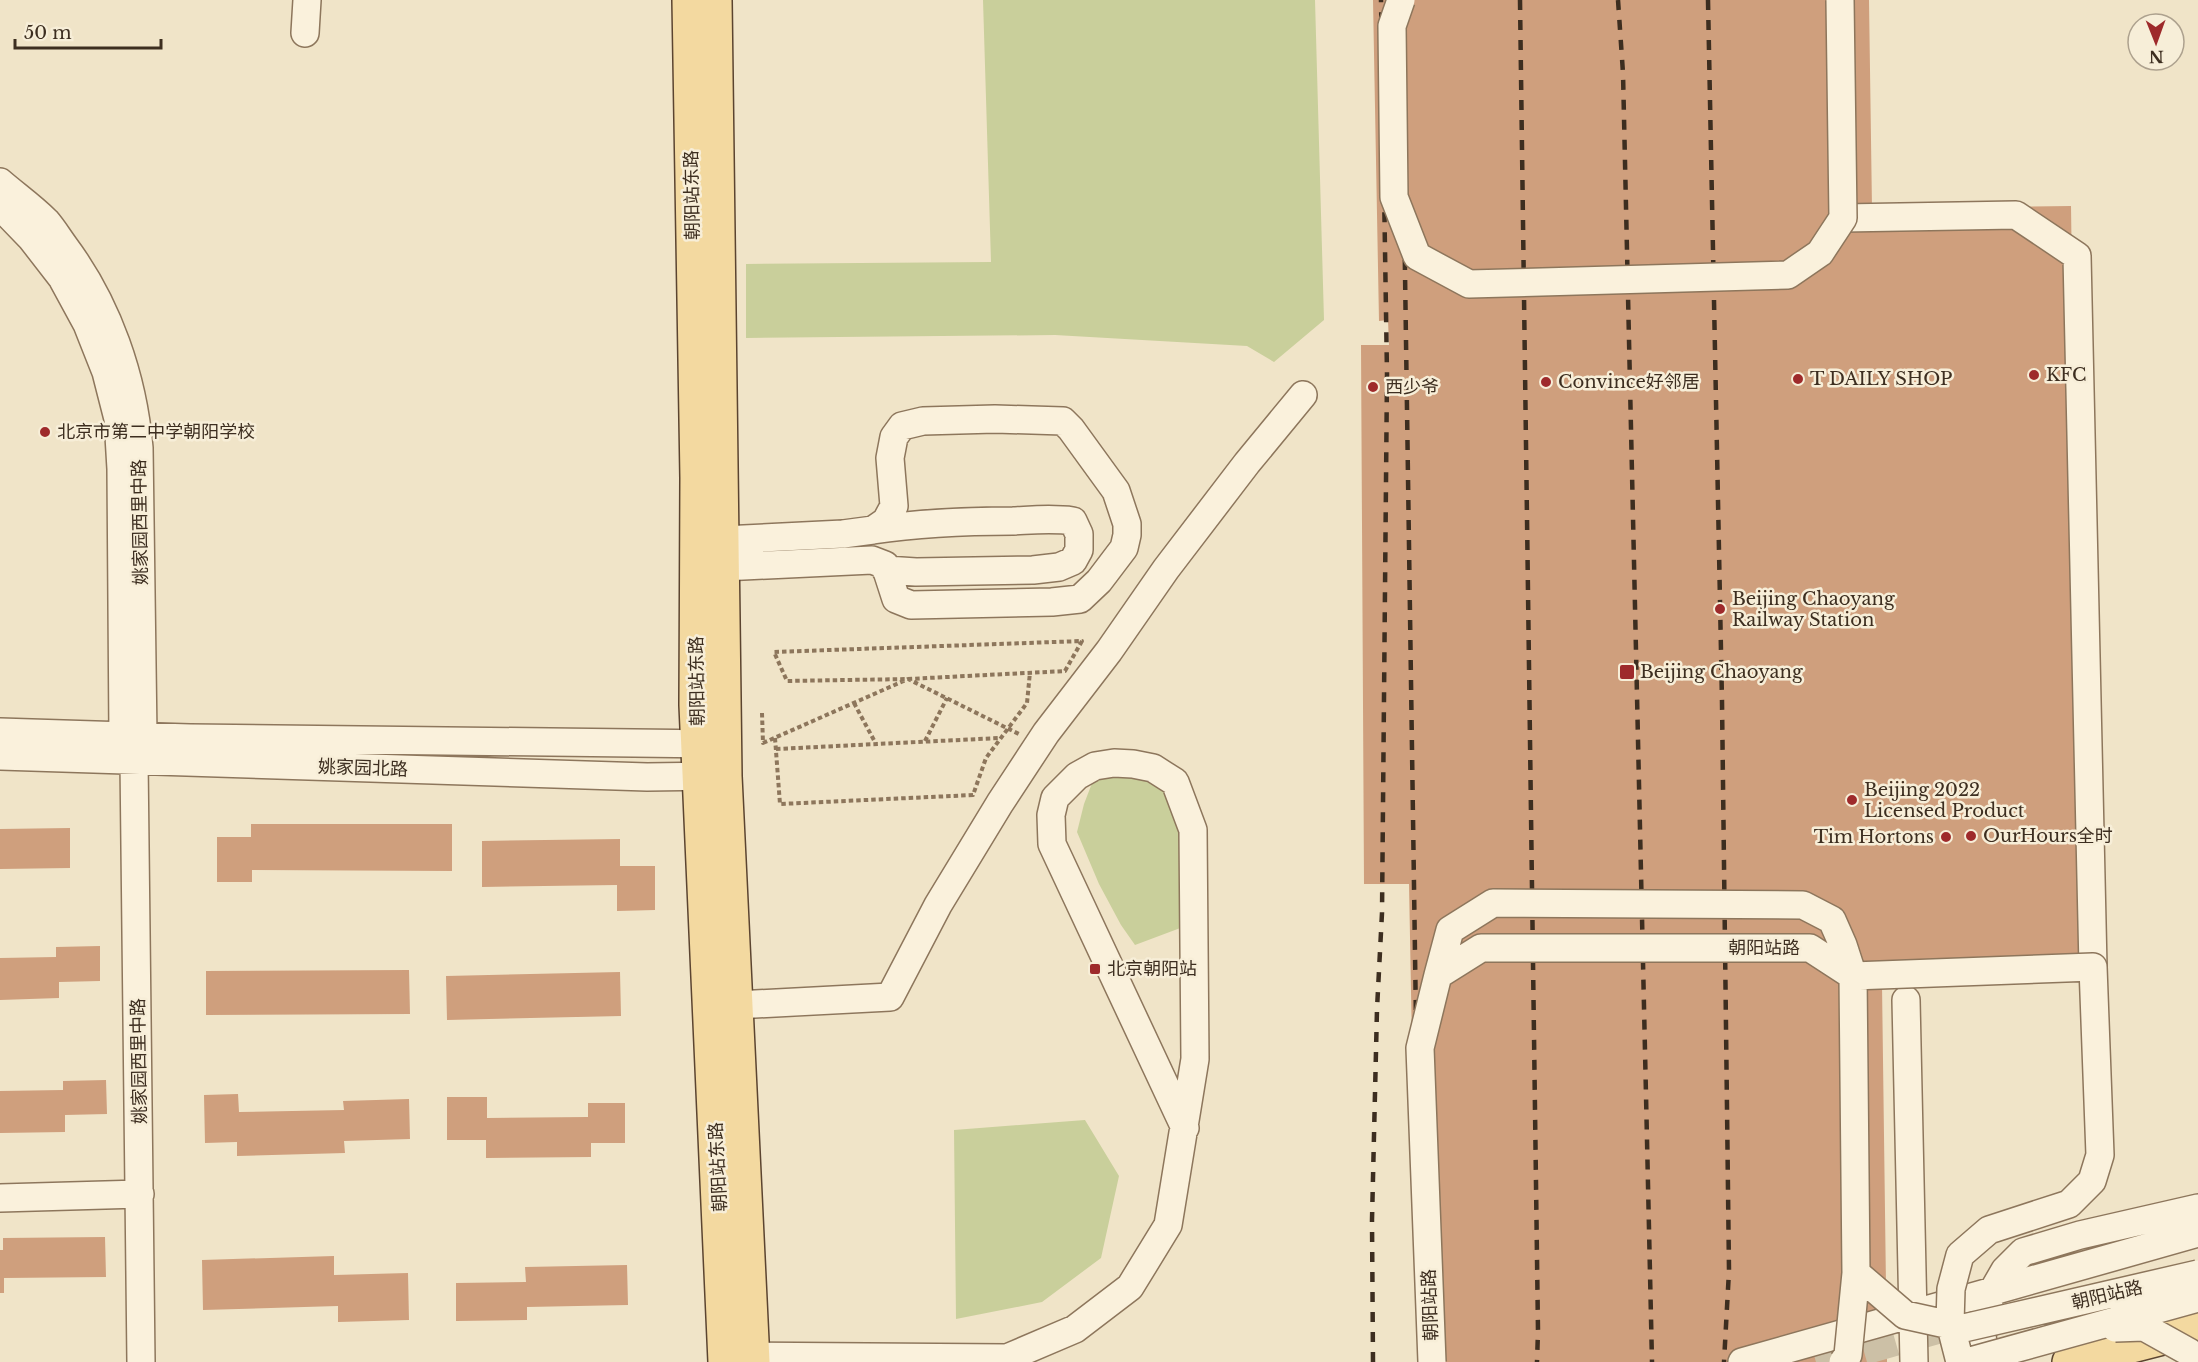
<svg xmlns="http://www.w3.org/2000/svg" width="2198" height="1362" font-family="'Libre Baskerville','Noto Sans SC',serif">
<rect width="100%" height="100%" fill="#f0e4c8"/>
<path fill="#c9cf9b" d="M983,0H1315L1324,320L1274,362L1247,346L1055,335L746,338V264L991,262Z
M1131,773L1162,785L1176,812L1184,869L1183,927L1135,945L1121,925L1099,884L1077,832L1084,804L1094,778Z
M1085,1120L1119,1176L1101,1258L1042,1302L956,1319L954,1130Z"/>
<path fill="#cf9f7d" d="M1373,0H1869L1872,209L2071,206L2082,981L1882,984L1887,1362H1418L1409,884H1364L1361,345H1389L1388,320L1379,321Z
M251,824H452V871L252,870V882H217V837H251Z
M70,828V868L0,869V829Z
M620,839V866H655V910L617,911V885L482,887V841Z
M100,946V981L59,982V998L0,1000V958L56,957V947Z
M409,970L410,1014L206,1015V971Z
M620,972L621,1016L447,1020L446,976Z
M106,1080L107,1114L65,1115V1132L0,1133V1091L63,1090V1081Z
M238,1094L239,1112L344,1110L343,1101L409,1099L410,1139L344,1141L345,1153L237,1156V1142L205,1143L204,1095Z
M447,1097H487V1118L588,1117V1103H625V1143H591V1157L486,1158V1140H447Z
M105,1237L106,1277L4,1278V1293H0V1250H3V1238Z
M334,1256V1275L408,1273L409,1320L338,1322V1306L203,1310L202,1260Z
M627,1265L628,1305L527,1307V1320L456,1321V1283L526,1282L525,1267Z"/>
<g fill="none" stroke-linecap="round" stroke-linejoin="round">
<path stroke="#ccc0a6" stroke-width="33" stroke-dasharray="33 16" stroke-linecap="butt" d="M1816,1362L1942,1326"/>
<defs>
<path id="minor" d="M305,33L307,0
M0,182C15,195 32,207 46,221C53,229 59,239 65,247C108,305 133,377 139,448L143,736L134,760L141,1362
M0,206L31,238L62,278L87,324L106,372L118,419L121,469L123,736L130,751
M1843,218L2016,215L2077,256L2093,967
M873,530C919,523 966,521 1013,521C1034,520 1052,518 1073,521L1079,534V550L1073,561L1059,567L1033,570L916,572L886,570
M723,540L843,534L873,530L886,521L894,506L890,458L894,437L902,426L923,421L995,419L1063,421L1071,429L1116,491L1127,524V535L1124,548L1099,581L1080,599L1052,602L911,605L896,599L885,565L872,560L723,567
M0,732L190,738L718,744
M0,756L647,777L718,776
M1906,1000L1914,1362
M736,1005L890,997L938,905L1000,803L1046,733L1109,651L1166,569L1247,463L1303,395
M0,1198L140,1194
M732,1356L1007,1358L1075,1329L1130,1287L1168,1225L1195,1059L1193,830L1175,782L1153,768L1133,764L1114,763L1095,766L1077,776L1055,798L1051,815L1052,844L1185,1128
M1742,1362L2198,1233
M1986,1362L1982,1336L1990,1296L2005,1270L2023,1252L2080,1235L2198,1208"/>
<path id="major" d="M689,0L697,478L696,705L725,1362
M715,0L725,776L753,1362
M2069,1362L2198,1329"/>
</defs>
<use href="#minor" stroke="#8d765c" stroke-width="30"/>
<use href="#major" stroke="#5b4430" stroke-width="36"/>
<path stroke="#8d765c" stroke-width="4" stroke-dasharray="4.5 3" stroke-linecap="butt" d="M1082,641L1065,671L908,679L787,681L774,652Z
M854,703L876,744
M762,713L763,743L908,679L1021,735
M775,738L780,804L973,795L986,758L1027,703L1030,672
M925,741L947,698
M776,749L999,738"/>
<use href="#minor" stroke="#faf1dc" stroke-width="27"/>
<use href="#major" stroke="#f3d9a0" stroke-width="33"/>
<path stroke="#3d2e20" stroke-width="4.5" stroke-dasharray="10 10" stroke-linecap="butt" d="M1401,0L1421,1362
M1520,0L1538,1331L1537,1362
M1618,0L1623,73L1652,1362
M1708,0L1722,701L1729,1271L1724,1362
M1373,1362L1372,1220L1377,1009L1382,913L1387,374L1381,0"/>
<defs>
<path id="minor-bridge" d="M1401,0L1392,26L1394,197L1417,256L1469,284L1788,275L1820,253L1843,218L1840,0
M1438,975L1450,930L1493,903L1803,905L1832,920L1843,945L1853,976
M1853,976L2093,967L2100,1155L2092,1181L2069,1204L1989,1230L1960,1255L1951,1289L1950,1323L1960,1362
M2115,1328L2144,1327L2189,1352L2198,1362
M1432,1362L1420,1048L1438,975L1481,948H1810L1853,976L1856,1273L1905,1315L1964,1328L2198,1274
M1843,1362L1848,1355L1856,1273
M1967,1362L2198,1298"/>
</defs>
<use href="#minor-bridge" stroke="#8d765c" stroke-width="30" stroke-linecap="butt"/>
<use href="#minor-bridge" stroke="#faf1dc" stroke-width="27"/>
</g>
<g fill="#9e2a2b" stroke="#f7eed8" stroke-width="2">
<circle cx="2034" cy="375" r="6"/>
<circle cx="1798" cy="379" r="6"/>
<circle cx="1546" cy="382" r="6"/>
<circle cx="1373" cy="387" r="6"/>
<circle cx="45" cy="432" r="6"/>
<circle cx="1720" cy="609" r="6"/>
<rect x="1619" y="664" width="16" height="16" rx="3"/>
<circle cx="1852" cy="800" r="6"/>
<circle cx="1971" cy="836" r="6"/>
<circle cx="1946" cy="837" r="6"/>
<rect x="1089" y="963" width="12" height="12" rx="3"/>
</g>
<g text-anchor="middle" stroke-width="5" stroke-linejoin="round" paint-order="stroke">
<g font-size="18" fill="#3d2e20" stroke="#f7eed8">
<text transform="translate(692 195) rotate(-91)" y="6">朝阳站东路</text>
<text transform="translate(140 522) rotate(-91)" y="6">姚家园西里中路</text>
<text transform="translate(697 681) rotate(-91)" y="6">朝阳站东路</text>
<text transform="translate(363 768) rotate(2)" y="6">姚家园北路</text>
<text x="1764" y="954">朝阳站路</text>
<text transform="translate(139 1061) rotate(-91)" y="6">姚家园西里中路</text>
<text transform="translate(718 1167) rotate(-93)" y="6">朝阳站东路</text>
<text transform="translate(2107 1295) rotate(-13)" y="6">朝阳站路</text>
<text transform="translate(1430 1305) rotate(-92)" y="6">朝阳站路</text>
</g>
<g font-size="18" fill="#3d2e20" stroke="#f7eed8" text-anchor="start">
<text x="2046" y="381">KFC</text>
<text x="1810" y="385">T DAILY SHOP</text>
<text x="1558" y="388">Convince好邻居</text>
<text x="1385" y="393">西少爷</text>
<text x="57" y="438">北京市第二中学朝阳学校</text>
<text x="1732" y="605">Beijing Chaoyang<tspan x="1732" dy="21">Railway Station</tspan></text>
<text x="1640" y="678">Beijing Chaoyang</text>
<text x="1864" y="796">Beijing 2022<tspan x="1864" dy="21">Licensed Product</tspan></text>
<text x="1983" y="842">OurHours全时</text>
<text x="1934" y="843" text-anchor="end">Tim Hortons</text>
<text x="1107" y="975">北京朝阳站</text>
</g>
</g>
<g transform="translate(2156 42) rotate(179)"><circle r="28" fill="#f7eed8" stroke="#ada18e" stroke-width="1.5"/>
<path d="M0-4.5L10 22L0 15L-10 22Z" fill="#9e2a2b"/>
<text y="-9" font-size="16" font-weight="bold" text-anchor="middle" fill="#3d2e20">N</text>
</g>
<path d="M15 39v9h146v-9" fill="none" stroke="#3d2e20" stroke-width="3"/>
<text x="24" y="39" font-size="18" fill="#3d2e20" stroke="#f7eed8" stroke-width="4.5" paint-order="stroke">50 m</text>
</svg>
